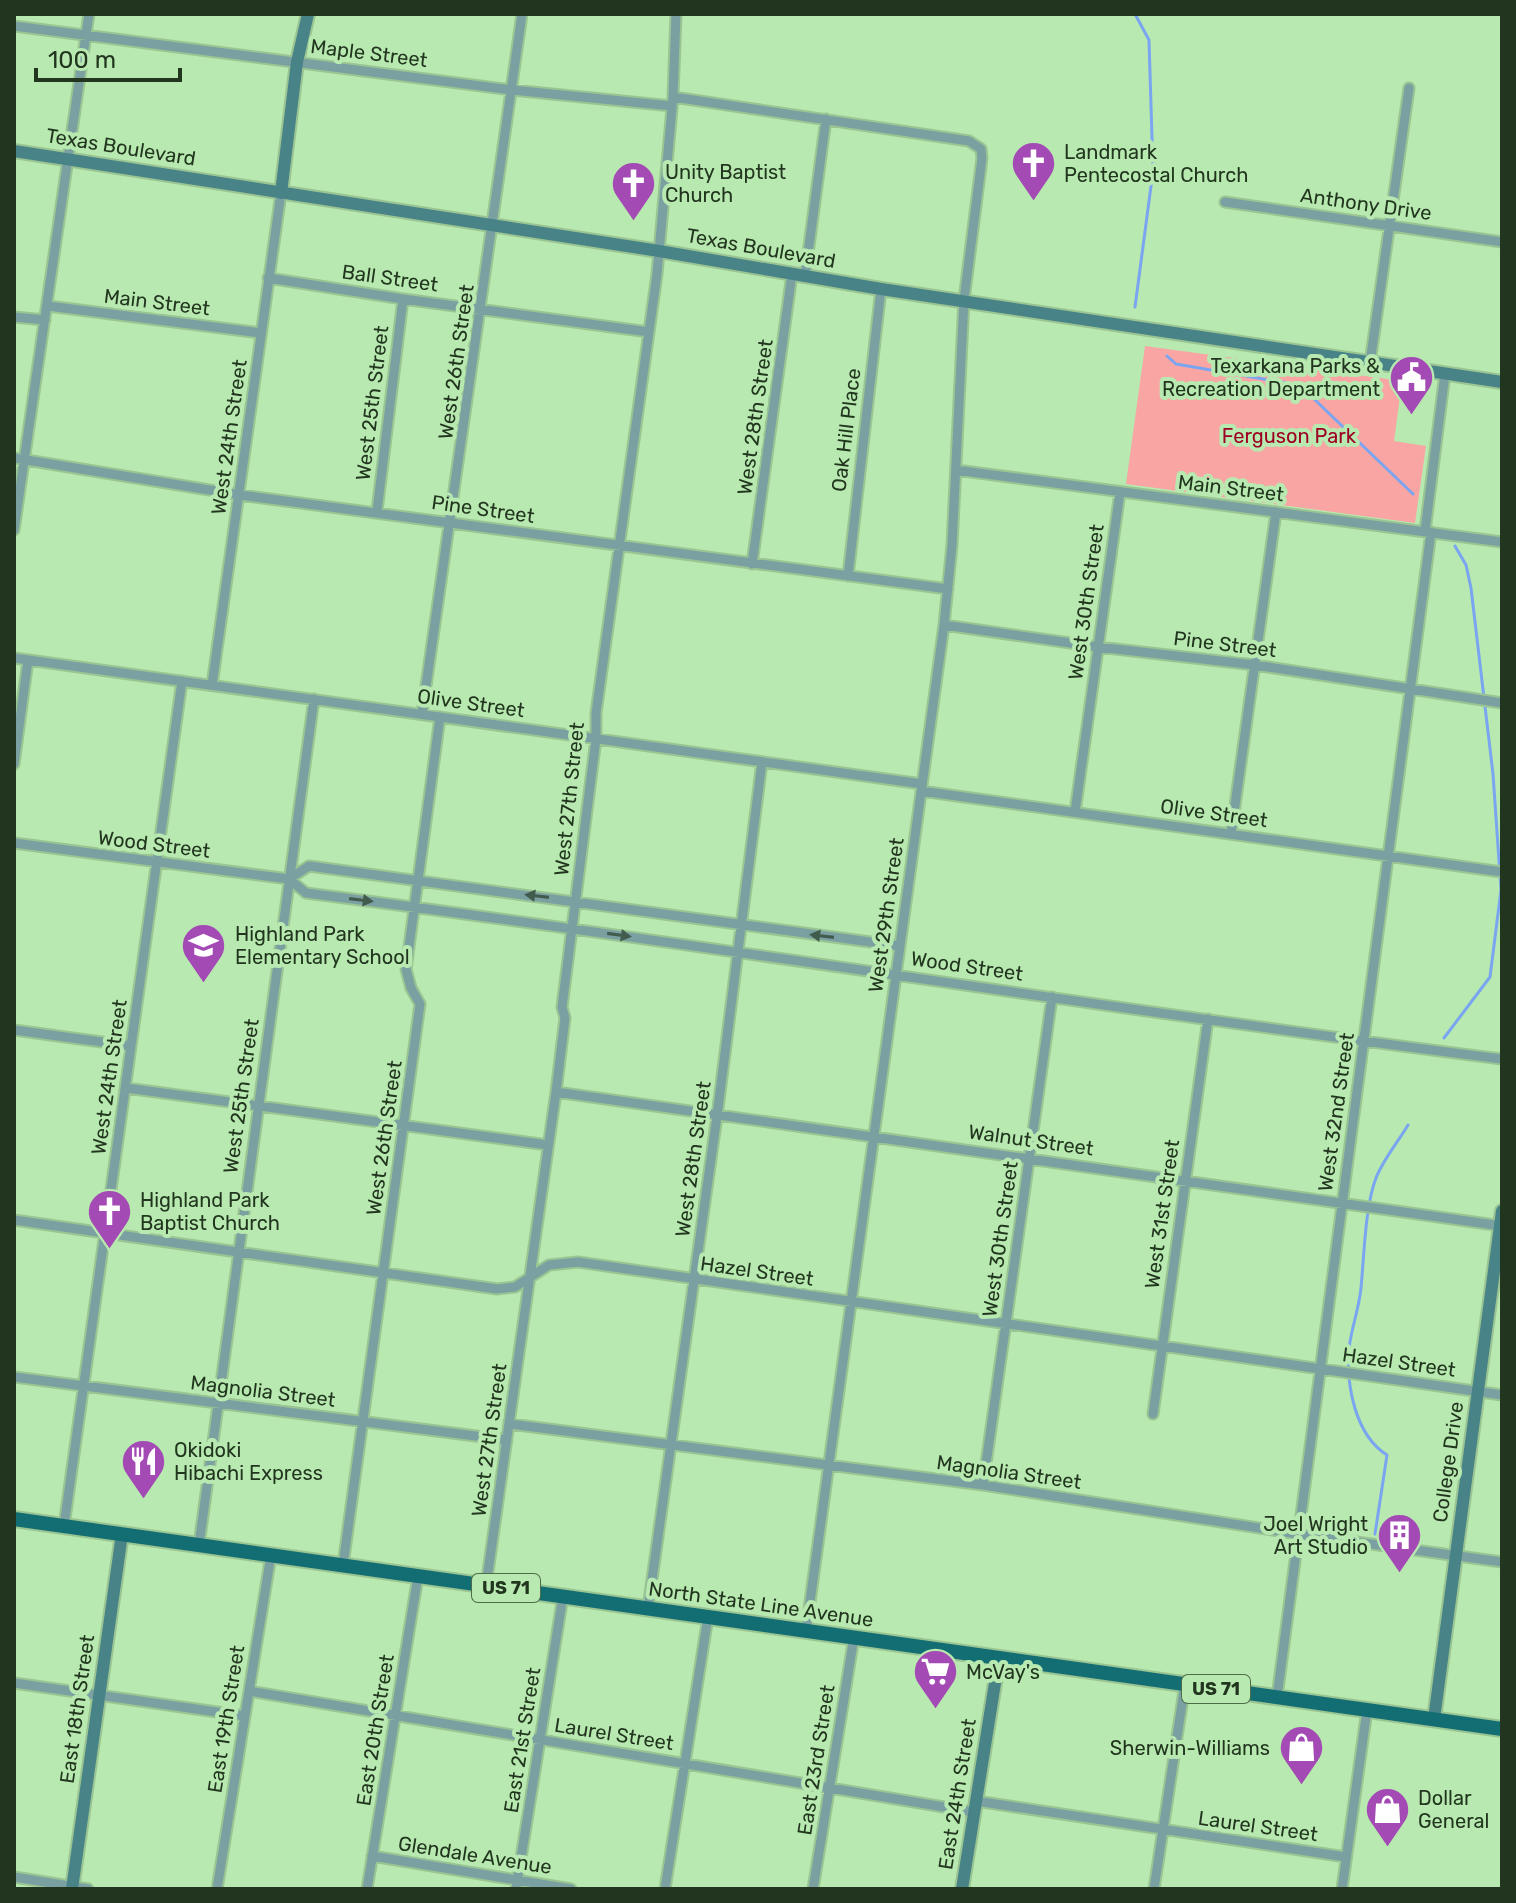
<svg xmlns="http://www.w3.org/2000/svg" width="1516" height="1903" font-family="Rubik,sans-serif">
<rect width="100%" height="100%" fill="#b8e9b0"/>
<path fill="#f9a5a3" d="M1145,346L1402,381L1394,441L1426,446L1415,523L1126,484Z"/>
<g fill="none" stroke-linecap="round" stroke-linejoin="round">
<path stroke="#7aa5f0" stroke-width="3" d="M1135,14L1149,40L1153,171L1135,307
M1167,356L1176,364L1293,384L1312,397L1413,494
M1444,1038L1490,977L1501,890L1493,774L1471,588L1466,565L1455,546
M1375,1534L1387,1455C1355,1435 1346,1385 1349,1349C1351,1329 1359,1309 1361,1288C1364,1258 1365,1206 1376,1178C1383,1160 1398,1142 1408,1125"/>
<defs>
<path id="street" d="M14,26L512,90L672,106
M673,97L969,141L981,149L982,158L964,300L952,545L944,625L806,1631
M1225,202L1502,242
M805,276L826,119
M268,278L403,299L649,332
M48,306L261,333
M14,317L45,320
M1370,363L1409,88
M14,458L240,495L948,589
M956,470L1502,542
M377,511L403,299
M14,530L89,14
M1425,531L1445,374
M752,564L792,274
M848,576L881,289
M944,625L1098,647L1255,665L1502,703
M14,658L922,784
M212,685L281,193
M422,714L522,14
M14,764L28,660
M921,791L1502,872
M1075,812L1120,492
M1231,834L1276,512
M14,843L289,879L306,893C706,944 1103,1009 1502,1059
M289,879L309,866L900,946
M14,1030L131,1046
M126,1088L548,1145
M556,1092L1502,1226
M14,1220L497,1289L515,1287L549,1265L578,1262L1502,1395
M14,1377L507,1440
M1153,1414L1208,1019
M510,1424L983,1485L1298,1534L1502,1562
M983,1485L1052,997
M64,1526L182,681
M199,1545L314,699
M343,1565L420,1004L411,988L406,969L440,717
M486,1586L556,1092L565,1018L562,1007L596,739V713L657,274L673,97L676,14
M648,1608L717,1116L762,762
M14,1683L245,1716
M249,1691L974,1812
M1277,1697L1431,532
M976,1801L1346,1857
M372,1856L571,1889
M14,1877L88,1889
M217,1889L271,1555
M367,1889L418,1576
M516,1889L563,1596
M665,1889L708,1617
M813,1889L854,1637
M1154,1889L1185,1684
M1342,1889L1367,1710"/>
<path id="secondary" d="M14,151L659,251L881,289L1502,382
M281,193L297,62L308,14
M1434,1719L1502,1211
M72,1889L122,1534
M962,1889L999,1658"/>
<path id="primary" d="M14,1519L1502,1729"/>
</defs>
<use href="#street" stroke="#9ac593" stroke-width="13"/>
<use href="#secondary" stroke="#9ac593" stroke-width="16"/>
<use href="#primary" stroke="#9ac593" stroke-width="18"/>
<use href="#street" stroke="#7aa0a2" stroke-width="9"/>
<use href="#secondary" stroke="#478387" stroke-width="12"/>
<use href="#primary" stroke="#136e73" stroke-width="14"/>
</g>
<defs><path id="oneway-solid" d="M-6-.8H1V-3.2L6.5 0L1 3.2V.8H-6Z" transform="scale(2)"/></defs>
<g fill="#415b4d">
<use href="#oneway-solid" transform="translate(537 896) rotate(-173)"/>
<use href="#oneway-solid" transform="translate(361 900) rotate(7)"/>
<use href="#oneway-solid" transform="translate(619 935) rotate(8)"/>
<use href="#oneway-solid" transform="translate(822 936) rotate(-173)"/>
</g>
<defs>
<symbol id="church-pin" viewBox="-11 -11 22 30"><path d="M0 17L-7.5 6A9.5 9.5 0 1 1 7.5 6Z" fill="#a44ab5" stroke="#b8e9b0"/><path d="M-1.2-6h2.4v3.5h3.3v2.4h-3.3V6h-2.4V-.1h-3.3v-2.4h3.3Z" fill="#fff"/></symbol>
<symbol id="civic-pin" viewBox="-11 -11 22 30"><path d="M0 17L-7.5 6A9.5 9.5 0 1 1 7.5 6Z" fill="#a44ab5" stroke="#b8e9b0"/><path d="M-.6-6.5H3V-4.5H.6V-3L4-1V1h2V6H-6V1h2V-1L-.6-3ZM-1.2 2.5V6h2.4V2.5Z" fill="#fff"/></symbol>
<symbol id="school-pin" viewBox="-11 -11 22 30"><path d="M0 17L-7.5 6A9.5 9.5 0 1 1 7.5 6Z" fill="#a44ab5" stroke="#b8e9b0"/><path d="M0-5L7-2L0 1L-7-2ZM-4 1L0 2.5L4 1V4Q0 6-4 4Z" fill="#fff"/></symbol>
<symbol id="restaurant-pin" viewBox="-11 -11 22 30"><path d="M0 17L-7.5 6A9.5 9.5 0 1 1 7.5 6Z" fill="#a44ab5" stroke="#b8e9b0"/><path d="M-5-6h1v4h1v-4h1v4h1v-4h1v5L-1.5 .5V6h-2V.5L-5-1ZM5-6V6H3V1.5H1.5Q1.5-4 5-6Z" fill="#fff"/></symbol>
<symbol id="building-pin" viewBox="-11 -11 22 30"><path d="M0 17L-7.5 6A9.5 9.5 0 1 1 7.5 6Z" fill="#a44ab5" stroke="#b8e9b0"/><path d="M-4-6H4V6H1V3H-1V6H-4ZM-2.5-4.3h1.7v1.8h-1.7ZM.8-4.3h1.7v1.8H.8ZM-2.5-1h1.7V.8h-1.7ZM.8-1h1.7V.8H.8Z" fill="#fff"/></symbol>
<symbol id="supermarket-pin" viewBox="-11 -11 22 30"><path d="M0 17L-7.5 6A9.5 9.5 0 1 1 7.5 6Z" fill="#a44ab5" stroke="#b8e9b0"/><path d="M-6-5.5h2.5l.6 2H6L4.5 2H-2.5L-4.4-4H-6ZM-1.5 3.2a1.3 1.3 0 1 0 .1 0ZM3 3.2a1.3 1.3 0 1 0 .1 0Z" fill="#fff"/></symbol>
<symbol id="shop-pin" viewBox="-11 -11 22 30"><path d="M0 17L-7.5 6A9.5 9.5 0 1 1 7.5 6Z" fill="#a44ab5" stroke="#b8e9b0"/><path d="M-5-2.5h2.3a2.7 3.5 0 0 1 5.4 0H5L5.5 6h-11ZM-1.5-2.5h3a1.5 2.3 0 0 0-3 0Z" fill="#fff"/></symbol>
</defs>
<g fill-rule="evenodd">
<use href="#church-pin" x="1008" y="138" width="51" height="69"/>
<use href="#church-pin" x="608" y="158" width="51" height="69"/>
<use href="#civic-pin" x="1386" y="352" width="51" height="69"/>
<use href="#school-pin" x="178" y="920" width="51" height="69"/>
<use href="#church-pin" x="84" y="1186" width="51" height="69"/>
<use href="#restaurant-pin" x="118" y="1436" width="51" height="69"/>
<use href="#building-pin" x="1374" y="1510" width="51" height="69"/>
<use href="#supermarket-pin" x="910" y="1646" width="51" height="69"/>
<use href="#shop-pin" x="1276" y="1722" width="51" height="69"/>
<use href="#shop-pin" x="1362" y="1784" width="51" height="69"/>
</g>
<g text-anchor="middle" stroke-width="8" stroke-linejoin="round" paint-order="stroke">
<g fill="#b8e9b0" stroke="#4f6c4a" stroke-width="2">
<rect x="472" y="1574" width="68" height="28" rx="6"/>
<rect x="1182" y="1675" width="68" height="28" rx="6"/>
</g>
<g font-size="18" font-weight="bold" fill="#22361f">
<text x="506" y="1594">US 71</text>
<text x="1216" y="1695">US 71</text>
</g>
<g font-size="20" fill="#22361f" stroke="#b8e9b0">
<text transform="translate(369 53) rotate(7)" y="7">Maple Street</text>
<text transform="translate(121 147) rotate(9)" y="7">Texas Boulevard</text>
<text transform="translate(1366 204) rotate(8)" y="7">Anthony Drive</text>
<text transform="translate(761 248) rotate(10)" y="7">Texas Boulevard</text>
<text transform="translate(390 278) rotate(8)" y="7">Ball Street</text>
<text transform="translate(157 302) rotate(7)" y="7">Main Street</text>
<text transform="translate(456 362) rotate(-82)" y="7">West 26th Street</text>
<text transform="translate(372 403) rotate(-83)" y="7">West 25th Street</text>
<text transform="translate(755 417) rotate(-82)" y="7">West 28th Street</text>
<text transform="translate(846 430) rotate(-83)" y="7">Oak Hill Place</text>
<text transform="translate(229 437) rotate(-82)" y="7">West 24th Street</text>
<text transform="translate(1231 488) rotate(7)" y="7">Main Street</text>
<text transform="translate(483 509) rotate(8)" y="7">Pine Street</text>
<text transform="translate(1086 602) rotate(-82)" y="7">West 30th Street</text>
<text transform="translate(1225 644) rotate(7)" y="7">Pine Street</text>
<text transform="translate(471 703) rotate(8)" y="7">Olive Street</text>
<text transform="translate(569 799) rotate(-84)" y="7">West 27th Street</text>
<text transform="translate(1214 813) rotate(8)" y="7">Olive Street</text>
<text transform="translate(154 844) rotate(7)" y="7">Wood Street</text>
<text transform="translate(886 915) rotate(-82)" y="7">West 29th Street</text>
<text transform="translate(967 966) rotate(8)" y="7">Wood Street</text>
<text transform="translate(109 1077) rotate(-82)" y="7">West 24th Street</text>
<text transform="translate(241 1096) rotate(-82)" y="7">West 25th Street</text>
<text transform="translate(1336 1112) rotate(-82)" y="7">West 32nd Street</text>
<text transform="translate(384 1138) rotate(-82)" y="7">West 26th Street</text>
<text transform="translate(1031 1140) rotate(8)" y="7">Walnut Street</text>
<text transform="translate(693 1159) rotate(-82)" y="7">West 28th Street</text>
<text transform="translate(1162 1214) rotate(-82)" y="7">West 31st Street</text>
<text transform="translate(1000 1239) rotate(-82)" y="7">West 30th Street</text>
<text transform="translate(757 1271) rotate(8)" y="7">Hazel Street</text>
<text transform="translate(1399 1362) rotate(8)" y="7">Hazel Street</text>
<text transform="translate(263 1391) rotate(7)" y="7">Magnolia Street</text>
<text transform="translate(489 1440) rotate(-82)" y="7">West 27th Street</text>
<text transform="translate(1448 1462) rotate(-82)" y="7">College Drive</text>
<text transform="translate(1009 1472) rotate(8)" y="7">Magnolia Street</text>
<text transform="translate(761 1604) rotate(8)" y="7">North State Line Avenue</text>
<text transform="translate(77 1709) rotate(-82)" y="7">East 18th Street</text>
<text transform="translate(226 1719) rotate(-81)" y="7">East 19th Street</text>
<text transform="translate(375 1730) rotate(-81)" y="7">East 20th Street</text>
<text transform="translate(614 1734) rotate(9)" y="7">Laurel Street</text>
<text transform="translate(522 1740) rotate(-81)" y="7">East 21st Street</text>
<text transform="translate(816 1760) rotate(-81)" y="7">East 23rd Street</text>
<text transform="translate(957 1794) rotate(-81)" y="7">East 24th Street</text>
<text transform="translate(1258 1826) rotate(8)" y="7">Laurel Street</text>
<text transform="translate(475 1855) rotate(9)" y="7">Glendale Avenue</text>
</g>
<g font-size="20" fill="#22361f" stroke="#b8e9b0" text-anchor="start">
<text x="1064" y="159">Landmark<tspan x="1064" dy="23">Pentecostal Church</tspan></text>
<text x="665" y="179">Unity Baptist<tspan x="665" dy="23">Church</tspan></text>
<text x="1380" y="373" text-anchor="end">Texarkana Parks &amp;<tspan x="1380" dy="23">Recreation Department</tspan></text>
<text x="235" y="941">Highland Park<tspan x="235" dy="23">Elementary School</tspan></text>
<text x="140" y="1207">Highland Park<tspan x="140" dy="23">Baptist Church</tspan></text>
<text x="174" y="1457">Okidoki<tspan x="174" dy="23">Hibachi Express</tspan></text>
<text x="1368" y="1531" text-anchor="end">Joel Wright<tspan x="1368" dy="23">Art Studio</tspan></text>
<text x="966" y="1679">McVay's</text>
<text x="1270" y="1755" text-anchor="end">Sherwin-Williams</text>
<text x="1418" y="1805">Dollar<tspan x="1418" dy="23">General</tspan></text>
</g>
<g font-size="20" fill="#9e0023" stroke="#b8e9b0">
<text x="1289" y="443">Ferguson Park</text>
</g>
</g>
<rect width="1516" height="1903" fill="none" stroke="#22361f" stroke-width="32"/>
<path d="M36 68v12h144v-12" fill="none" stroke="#22361f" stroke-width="4"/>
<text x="48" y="68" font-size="24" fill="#22361f" stroke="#b8e9b0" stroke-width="6" paint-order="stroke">100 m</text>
</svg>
